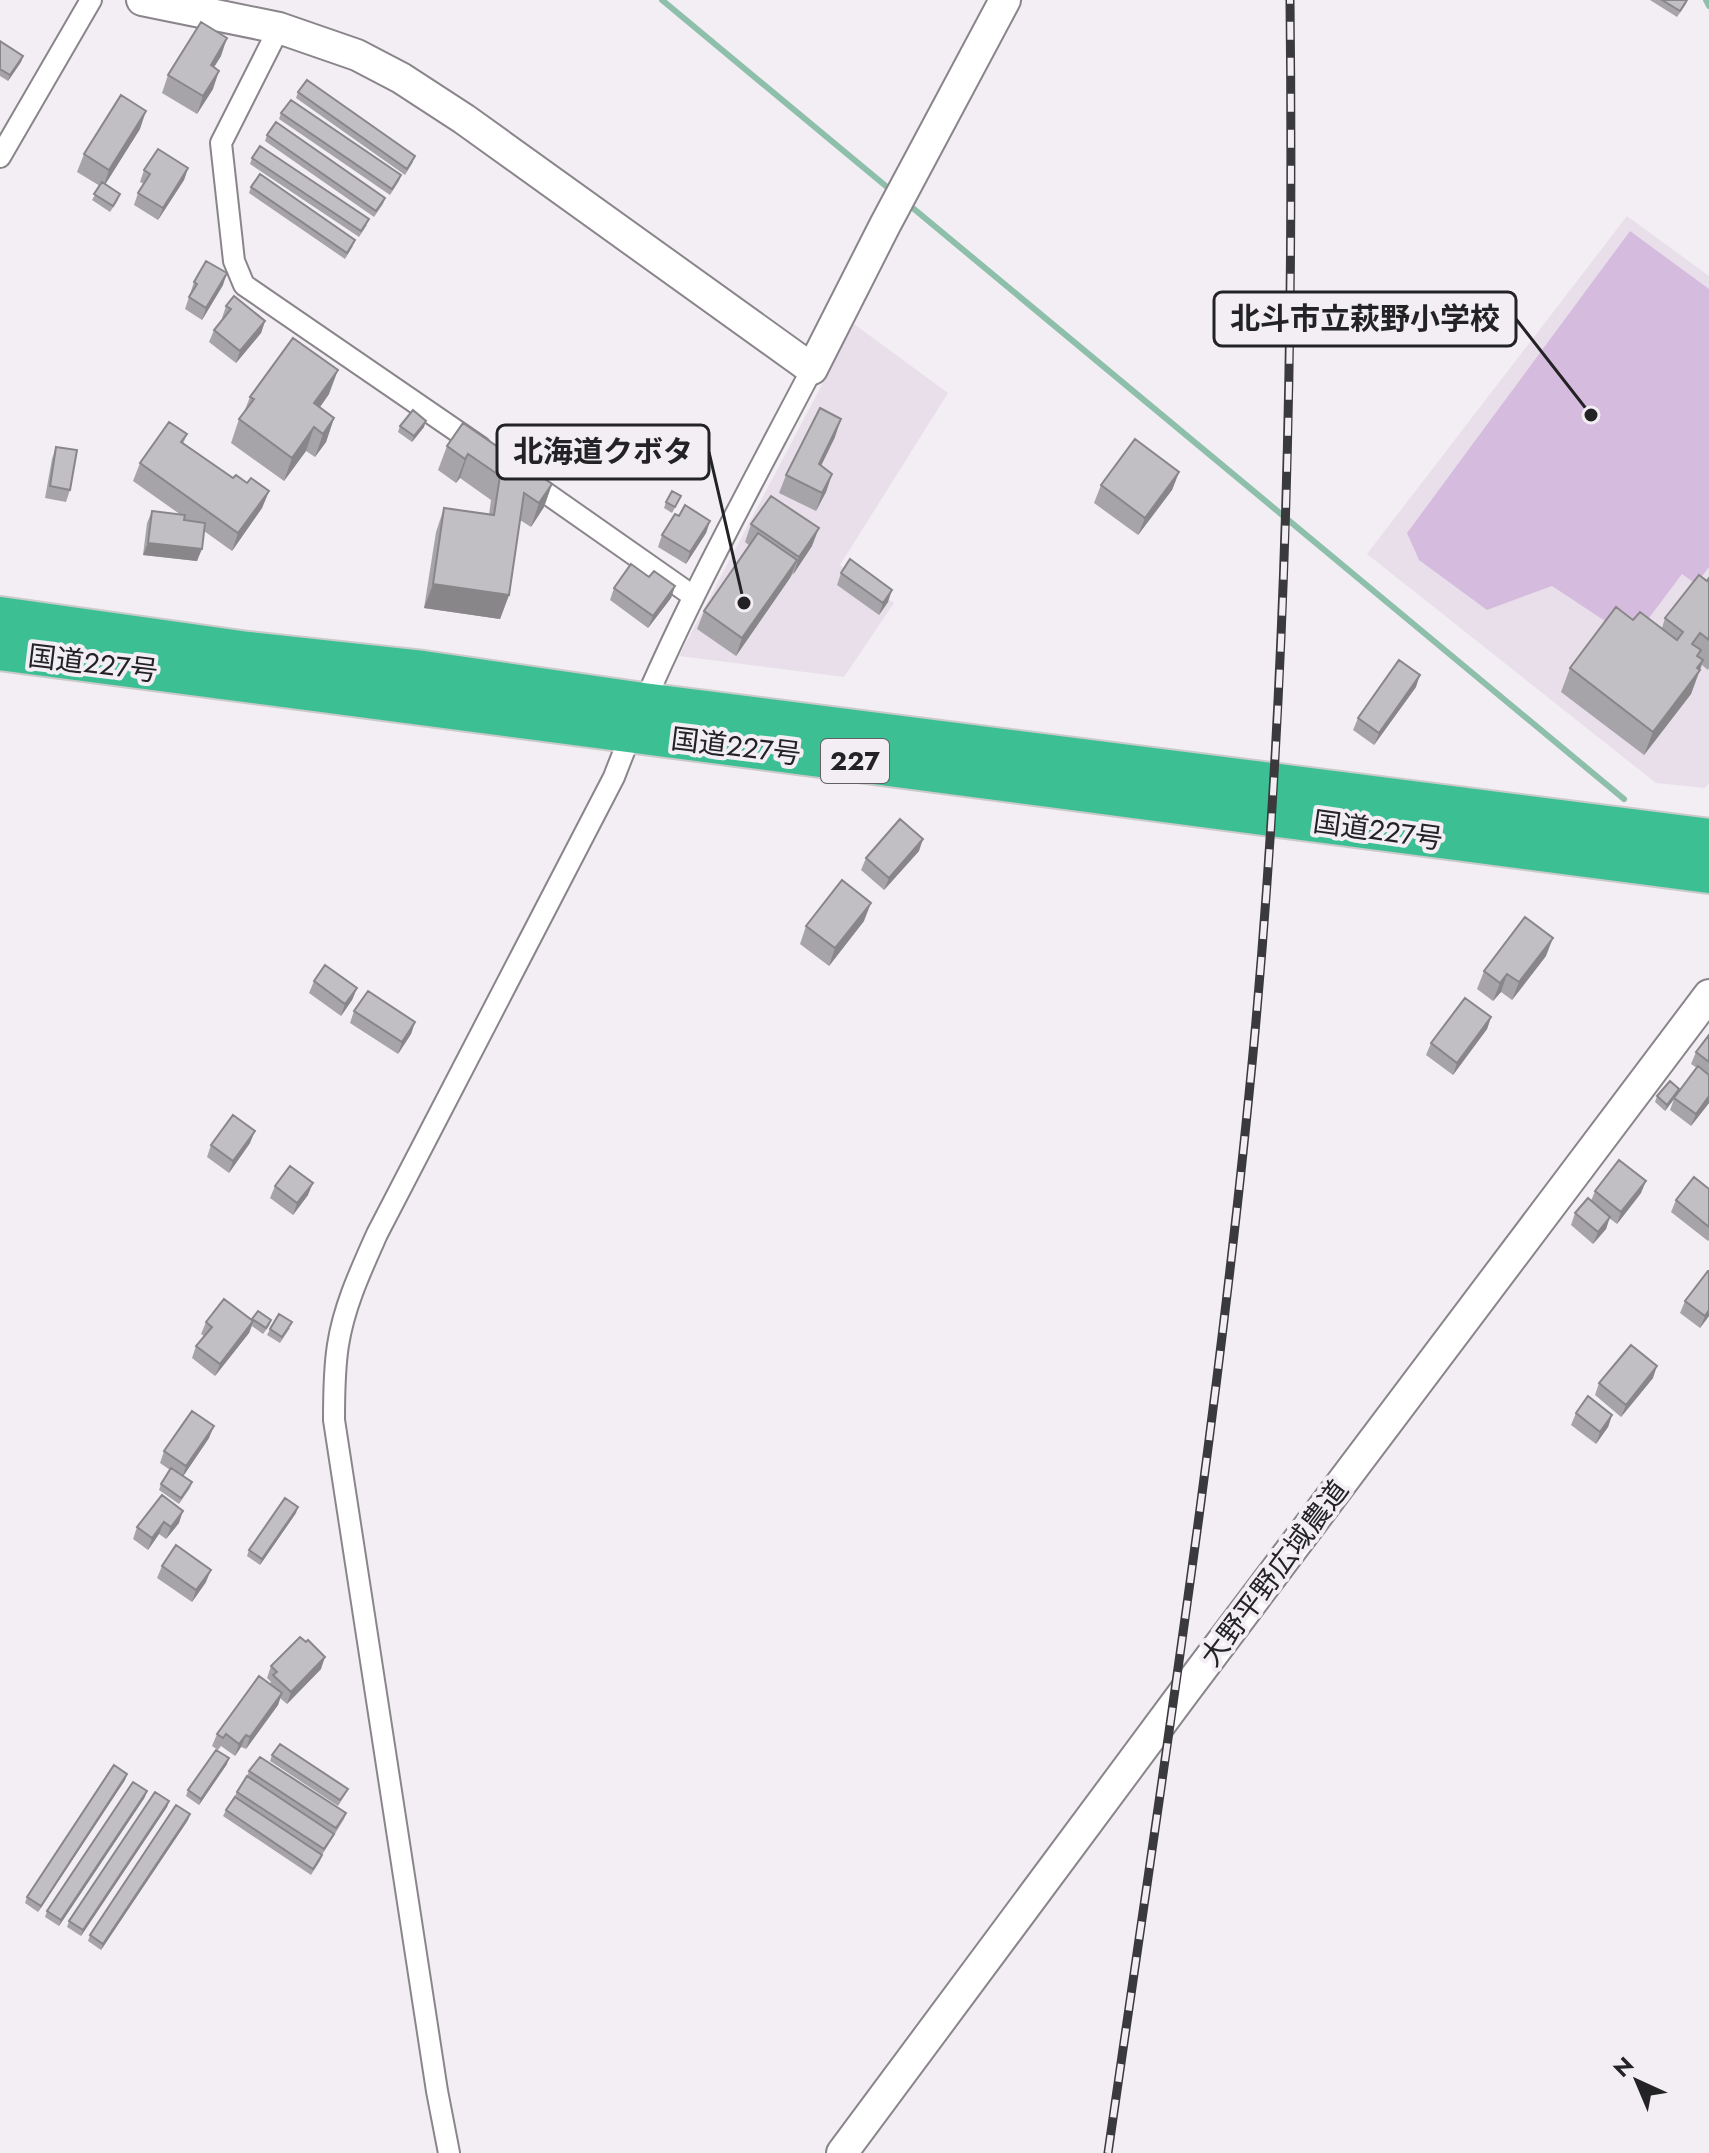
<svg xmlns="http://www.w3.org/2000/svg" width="1709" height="2153" font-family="Jost,'Noto Sans JP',sans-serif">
<rect width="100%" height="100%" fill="#f2eef3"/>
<path fill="#e8dfeb" d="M1627,216L1709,276V783L1705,788L1656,783L1367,554Z
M854,324L948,393L840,565L894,603L844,677L679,656Z"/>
<path fill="#d5bcde" d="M1630,231L1709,289V567L1696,584L1682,574L1643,626L1619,608L1608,623L1552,586L1487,610L1419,560L1407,533Z"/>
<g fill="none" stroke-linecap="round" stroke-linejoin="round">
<path stroke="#8dbfaa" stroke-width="6" d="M662,0L893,192
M1706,0L1709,6
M908,204L1624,799"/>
<defs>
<path id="street" d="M279,28L221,143L234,261L244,285L480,447
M0,157L91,0
M526,479L693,596
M449,2153L437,2091L334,1420C334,1395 334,1370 338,1345C344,1306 361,1270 377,1234L614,777C668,635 742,503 812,369"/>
<path id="secondary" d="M142,0L279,28L357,55L401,78L464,119L812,369L885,225L1005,0
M842,2153L1185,1691L1709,995"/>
<path id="highway" d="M0,616L248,651L423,670L643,702L1709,838
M0,651L1709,874"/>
</defs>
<use href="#street" stroke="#89858a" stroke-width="24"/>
<use href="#secondary" stroke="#89858a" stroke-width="34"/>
<use href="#highway" stroke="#cacaca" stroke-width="42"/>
<use href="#street" stroke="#fff" stroke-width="20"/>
<use href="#secondary" stroke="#fff" stroke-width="30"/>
<use href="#highway" stroke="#3dbf94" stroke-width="38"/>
<defs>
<path id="rail" d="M1108,2153C1161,1784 1219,1415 1254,1043C1286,696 1294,348 1290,0"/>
</defs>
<use href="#rail" stroke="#3a393b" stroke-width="9"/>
<use href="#rail" stroke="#f2eef3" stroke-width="6" stroke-dasharray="18" stroke-linecap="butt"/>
</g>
<path fill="#a7a4a9" d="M1650,0H1687L1686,4L1677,17Z
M0,41L23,56L21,62L8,81L0,76Z
M221,56L214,67L213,89L197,114L162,93L168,75Z
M298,92L413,162L405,175L296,98Z
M281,113L401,175L399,181L390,195L279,119Z
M140,129L105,184L118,200L110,212L92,200L100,186L77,172L84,154Z
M267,135L385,198L383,204L374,217L265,141Z
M252,158L367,225L359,237L250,164Z
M188,168L184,180L158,220L134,205L138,193L144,184L140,182L144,170Z
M251,187L353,246L345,259L249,193Z
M194,282L223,285L202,320L185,309Z
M226,306L265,321L261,333L236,363L209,342L214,330L223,319L222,318Z
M329,394L320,407L334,418L326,442L315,457L306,451L284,481L231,443L239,419L244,412L250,397Z
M400,426L424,427L412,442L398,432Z
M187,434L183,444L233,478L269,491L262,508L232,551L204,531L197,561L143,555L147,523L152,511L181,515L133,481L140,463Z
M835,437L821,466L832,474L826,492L816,511L779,493L786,475Z
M447,446L552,484L544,507L531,527L520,520L509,595L500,619L424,608L436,532L444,508L489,515L491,500L460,478L456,483L438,470Z
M56,447L70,490L66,502L45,498L52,459Z
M1179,472L1172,490L1138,535L1094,503L1101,485Z
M666,502H678L672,513L664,508Z
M679,516L710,521L706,533L686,564L658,547L662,535Z
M751,524L812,546L736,656L697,629L704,611L750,546L745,542Z
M841,573L888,602L879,615L837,585Z
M649,577L675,586L671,598L648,628L610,600L614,588Z
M1709,578V668L1708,670L1702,665L1691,694L1644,755L1561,692L1570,668L1633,620L1662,628L1665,618Z
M1416,687L1374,745L1353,730L1358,718Z
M919,851L884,890L861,870L866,858Z
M864,921L829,966L800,944L806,926Z
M1546,956L1512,1000L1501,992L1493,1001L1477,989L1484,971Z
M314,981L357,988L352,1000L341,1016L309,993Z
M354,1011L415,1022L411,1034L398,1054L350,1023Z
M1491,1017L1487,1029L1453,1075L1426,1055L1431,1043Z
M1709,1035V1103L1691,1126L1670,1110L1674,1099L1665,1111L1655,1102L1657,1096L1678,1094L1697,1068L1691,1064L1696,1052Z
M250,1143L229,1173L207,1157L211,1145Z
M275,1186L308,1195L293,1215L270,1198Z
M1709,1189V1240L1708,1241L1671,1212L1676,1200Z
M1595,1191L1641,1193L1617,1224L1609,1218L1606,1229L1593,1244L1571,1225L1575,1213L1591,1201Z
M1685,1301L1709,1316L1700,1328L1680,1313Z
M258,1311L271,1320L269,1326L263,1334L252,1326L249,1333L215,1376L192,1358L196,1346L204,1336L201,1334L206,1322L251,1320Z
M290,1328L280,1343L267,1335L270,1329Z
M1653,1378L1621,1417L1595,1395L1599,1383Z
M1576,1413L1612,1415L1608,1427L1596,1444L1571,1425Z
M209,1438L183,1476L192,1482L190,1488L179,1504L159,1490L161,1484L170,1470L160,1463L164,1451Z
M162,1495L179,1523L166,1539L159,1534L148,1550L133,1539L137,1527Z
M296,1513L260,1565L247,1556L249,1550Z
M162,1566L206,1582L192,1602L157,1578Z
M271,1666L321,1669L287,1704L280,1698L278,1705L246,1749L241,1747L235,1756L221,1746L218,1750L212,1746L217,1734L270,1684L271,1682L267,1678Z
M272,1755L348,1789L345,1795L338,1806L270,1761Z
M227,1764L199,1805L186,1796L188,1790Z
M249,1771L346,1813L344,1819L322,1855L320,1861L311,1875L223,1816L226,1810L247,1776Z
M127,1774L125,1780L38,1912L25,1903L27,1897Z
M145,1797L59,1926L45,1917L47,1911Z
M169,1801L167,1807L81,1936L67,1927L69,1921Z
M188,1820L101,1950L88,1941L90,1935Z"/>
<path fill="#888689" d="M227,38L221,56L204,83L211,65Z
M23,56L21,62L8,81L10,75Z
M219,71L213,89L197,114L203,96Z
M146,111L140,129L103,188L109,170Z
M188,168L184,180L158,220L163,208Z
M227,273L223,285L202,320L206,308Z
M265,321L261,333L236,363L240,351Z
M338,370L329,394L306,427L314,403Z
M334,418L326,442L315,457L323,434Z
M841,419L835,437L813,482L819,464Z
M426,421L424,427L412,442L414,436Z
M314,427L306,451L284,481L292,458Z
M468,454L460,478L456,483L465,459Z
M1179,472L1172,490L1138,535L1145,518Z
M832,474L826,492L816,511L822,493Z
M552,484L544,507L531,527L539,503Z
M269,491L262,508L232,551L238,533Z
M710,521L706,533L686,564L690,552Z
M819,528L812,546L793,575L799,557Z
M148,543L202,549L197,561L143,555Z
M797,560L790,578L736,656L742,638Z
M433,584L509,595L500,619L424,608Z
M675,586L671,598L648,628L653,616Z
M892,590L888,602L879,615L883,603Z
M1703,660L1691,694L1644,755L1653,732Z
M1420,675L1416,687L1374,745L1379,733Z
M923,839L919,851L884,890L889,878Z
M871,903L864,921L829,966L835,948Z
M1553,938L1546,956L1512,1000L1519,982Z
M1507,974L1501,992L1493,1001L1500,983Z
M357,988L352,1000L341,1016L345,1004Z
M1491,1017L1487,1029L1453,1075L1457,1063Z
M415,1022L411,1034L398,1054L402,1042Z
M1679,1089L1677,1095L1665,1111L1667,1105Z
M1709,1096V1103L1691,1126L1696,1114Z
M255,1131L250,1143L229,1173L233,1161Z
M1646,1181L1641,1193L1617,1224L1621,1212Z
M313,1183L308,1195L293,1215L297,1203Z
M1610,1217L1606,1229L1593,1244L1598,1232Z
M1709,1310V1316L1700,1328L1705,1316Z
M253,1321L249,1333L215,1376L220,1364Z
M1657,1366L1653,1378L1621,1417L1626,1405Z
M1612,1415L1608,1427L1596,1444L1600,1432Z
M214,1426L209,1438L182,1478L186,1466Z
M298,1507L296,1513L260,1565L262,1559Z
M183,1511L179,1523L166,1539L171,1527Z
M164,1522L159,1534L148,1550L152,1538Z
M211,1570L206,1582L192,1602L196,1590Z
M325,1657L321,1669L287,1704L291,1692Z
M282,1693L278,1705L246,1749L250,1737Z
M246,1735L241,1747L235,1756L239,1744Z
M229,1758L227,1764L199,1805L201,1799Z
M127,1774L125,1780L38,1912L41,1906Z
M147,1791L145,1797L59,1926L61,1920Z
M169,1801L167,1807L81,1936L83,1930Z
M190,1814L188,1820L101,1950L103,1944Z"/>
<path fill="#c2bfc4" stroke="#888689" stroke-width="2" d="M1662,0H1687L1680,11Z
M201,22L227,38L211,65L219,71L203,96L168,75Z
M0,41L23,56L10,75L0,69Z
M307,80L415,156L407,169L298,92Z
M121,95L146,111L109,170L84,154Z
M291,100L401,175L392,189L281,113Z
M276,122L385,198L376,211L267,135Z
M260,146L369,219L361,231L252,158Z
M158,149L188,168L163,208L138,193L150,174L144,170Z
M260,174L355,240L347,253L251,187Z
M102,182L120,194L113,206L94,194Z
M206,261L227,273L206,308L189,297L197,284L194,282Z
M234,296L265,321L240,351L214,330L231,309L226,306Z
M293,338L338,370L314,403L334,418L323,434L314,427L292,458L239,419L254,399L250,397Z
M820,408L841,419L819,464L832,474L822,493L786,475Z
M413,410L426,421L414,436L400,426Z
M169,422L187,434L181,442L233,478L236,475L247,483L251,478L269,491L238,533L140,463Z
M463,423L552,484L539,503L524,493L509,595L433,584L444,508L494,515L500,476L468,454L465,459L447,446Z
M1135,439L1179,472L1145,518L1101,485Z
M56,447L77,450L70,490L50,486Z
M672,491L681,496L675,507L666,502Z
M771,496L819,528L799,557L751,524Z
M685,505L710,521L690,552L662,535L675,514L679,516Z
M152,511L185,515L184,520L205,523L202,549L148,543Z
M758,533L797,560L742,638L704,611Z
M850,559L892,590L883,603L841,573Z
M631,564L649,577L654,571L675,586L653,616L614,588Z
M1699,575L1707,581L1709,578V640L1700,633L1692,644L1701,650L1697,656L1703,660L1697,668L1700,670L1653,732L1570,668L1616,607L1633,620L1640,612L1677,640L1683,632L1665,618Z
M1399,660L1420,675L1379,733L1358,718Z
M900,819L923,839L889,878L866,858Z
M842,880L871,903L835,948L806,926Z
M1525,917L1553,938L1519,982L1507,974L1500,983L1484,971Z
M325,965L357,988L345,1004L314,981Z
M368,991L415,1022L402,1042L354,1011Z
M1465,998L1491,1017L1457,1063L1431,1043Z
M1709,1035V1062L1696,1052Z
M1698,1066L1709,1075V1096L1696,1114L1674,1098Z
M1670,1081L1679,1089L1667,1105L1657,1096Z
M233,1115L255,1131L233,1161L211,1145Z
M1619,1160L1646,1181L1621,1212L1595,1191Z
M290,1166L313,1183L297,1203L275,1186Z
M1694,1177L1709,1189V1227L1676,1200Z
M1588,1198L1610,1217L1598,1232L1575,1213Z
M1708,1271H1709V1310L1705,1316L1685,1301Z
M224,1299L253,1321L220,1364L196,1346L212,1327L206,1322Z
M258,1311L271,1320L266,1328L252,1319Z
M279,1314L292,1322L282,1337L270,1329Z
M1631,1345L1657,1366L1626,1405L1599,1383Z
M1588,1396L1612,1415L1600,1432L1576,1413Z
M192,1411L214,1426L186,1466L164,1451Z
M171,1468L192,1482L181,1498L161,1484Z
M162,1495L183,1511L171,1527L164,1522L152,1538L137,1527Z
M285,1498L298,1507L262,1559L249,1550Z
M176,1545L211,1570L196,1590L162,1566Z
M300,1637L306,1642L308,1640L325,1657L291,1692L273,1675L277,1672L271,1666Z
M259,1676L282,1693L250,1737L246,1735L239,1744L226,1734L223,1738L217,1734Z
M280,1744L348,1789L340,1800L272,1755Z
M216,1750L229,1758L201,1799L188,1790Z
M260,1757L346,1813L336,1828L249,1771Z
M114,1765L127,1774L41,1906L27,1897Z
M247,1776L334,1834L324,1849L237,1792Z
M133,1782L147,1791L61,1920L47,1911Z
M155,1792L169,1801L83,1930L69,1921Z
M235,1797L322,1855L313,1869L226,1810Z
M176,1805L190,1814L103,1944L90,1935Z"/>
<g text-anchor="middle" stroke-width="8" stroke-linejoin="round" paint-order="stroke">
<rect fill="#f2eef3" stroke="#615f62" stroke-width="2" x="821" y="739" width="68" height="44" rx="6"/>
<g font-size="26" font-weight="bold" fill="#232224">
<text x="855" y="770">227</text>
</g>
<g font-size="28" fill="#232224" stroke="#f2eef3">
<text transform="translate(93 663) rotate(7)" y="10">国道227号</text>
<text transform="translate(736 746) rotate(7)" y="10">国道227号</text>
<text transform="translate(1378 830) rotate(8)" y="10">国道227号</text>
<text transform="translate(1274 1573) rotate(-53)" y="10">大野平野広域農道</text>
</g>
</g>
<path fill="none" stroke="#232224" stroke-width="3" d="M1591 415L1516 319M744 603L709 452"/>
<g fill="#232224" stroke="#f2eef3" stroke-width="3">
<circle cx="1591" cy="415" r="8"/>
<circle cx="744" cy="603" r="8"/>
</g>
<g fill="#f2eef3" stroke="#232224" stroke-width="3">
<rect x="1214" y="292" width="302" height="54" rx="8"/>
<rect x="497" y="425" width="212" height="54" rx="8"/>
</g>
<g font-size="30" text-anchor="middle" font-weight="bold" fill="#232224">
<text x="1365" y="329">北斗市立萩野小学校</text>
<text x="603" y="462">北海道クボタ</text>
</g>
<g transform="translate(1637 2081) rotate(316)" stroke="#f2eef3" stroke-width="6" paint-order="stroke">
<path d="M0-6L14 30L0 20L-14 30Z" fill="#232224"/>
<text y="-12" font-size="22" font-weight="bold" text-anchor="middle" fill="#232224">N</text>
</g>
</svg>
